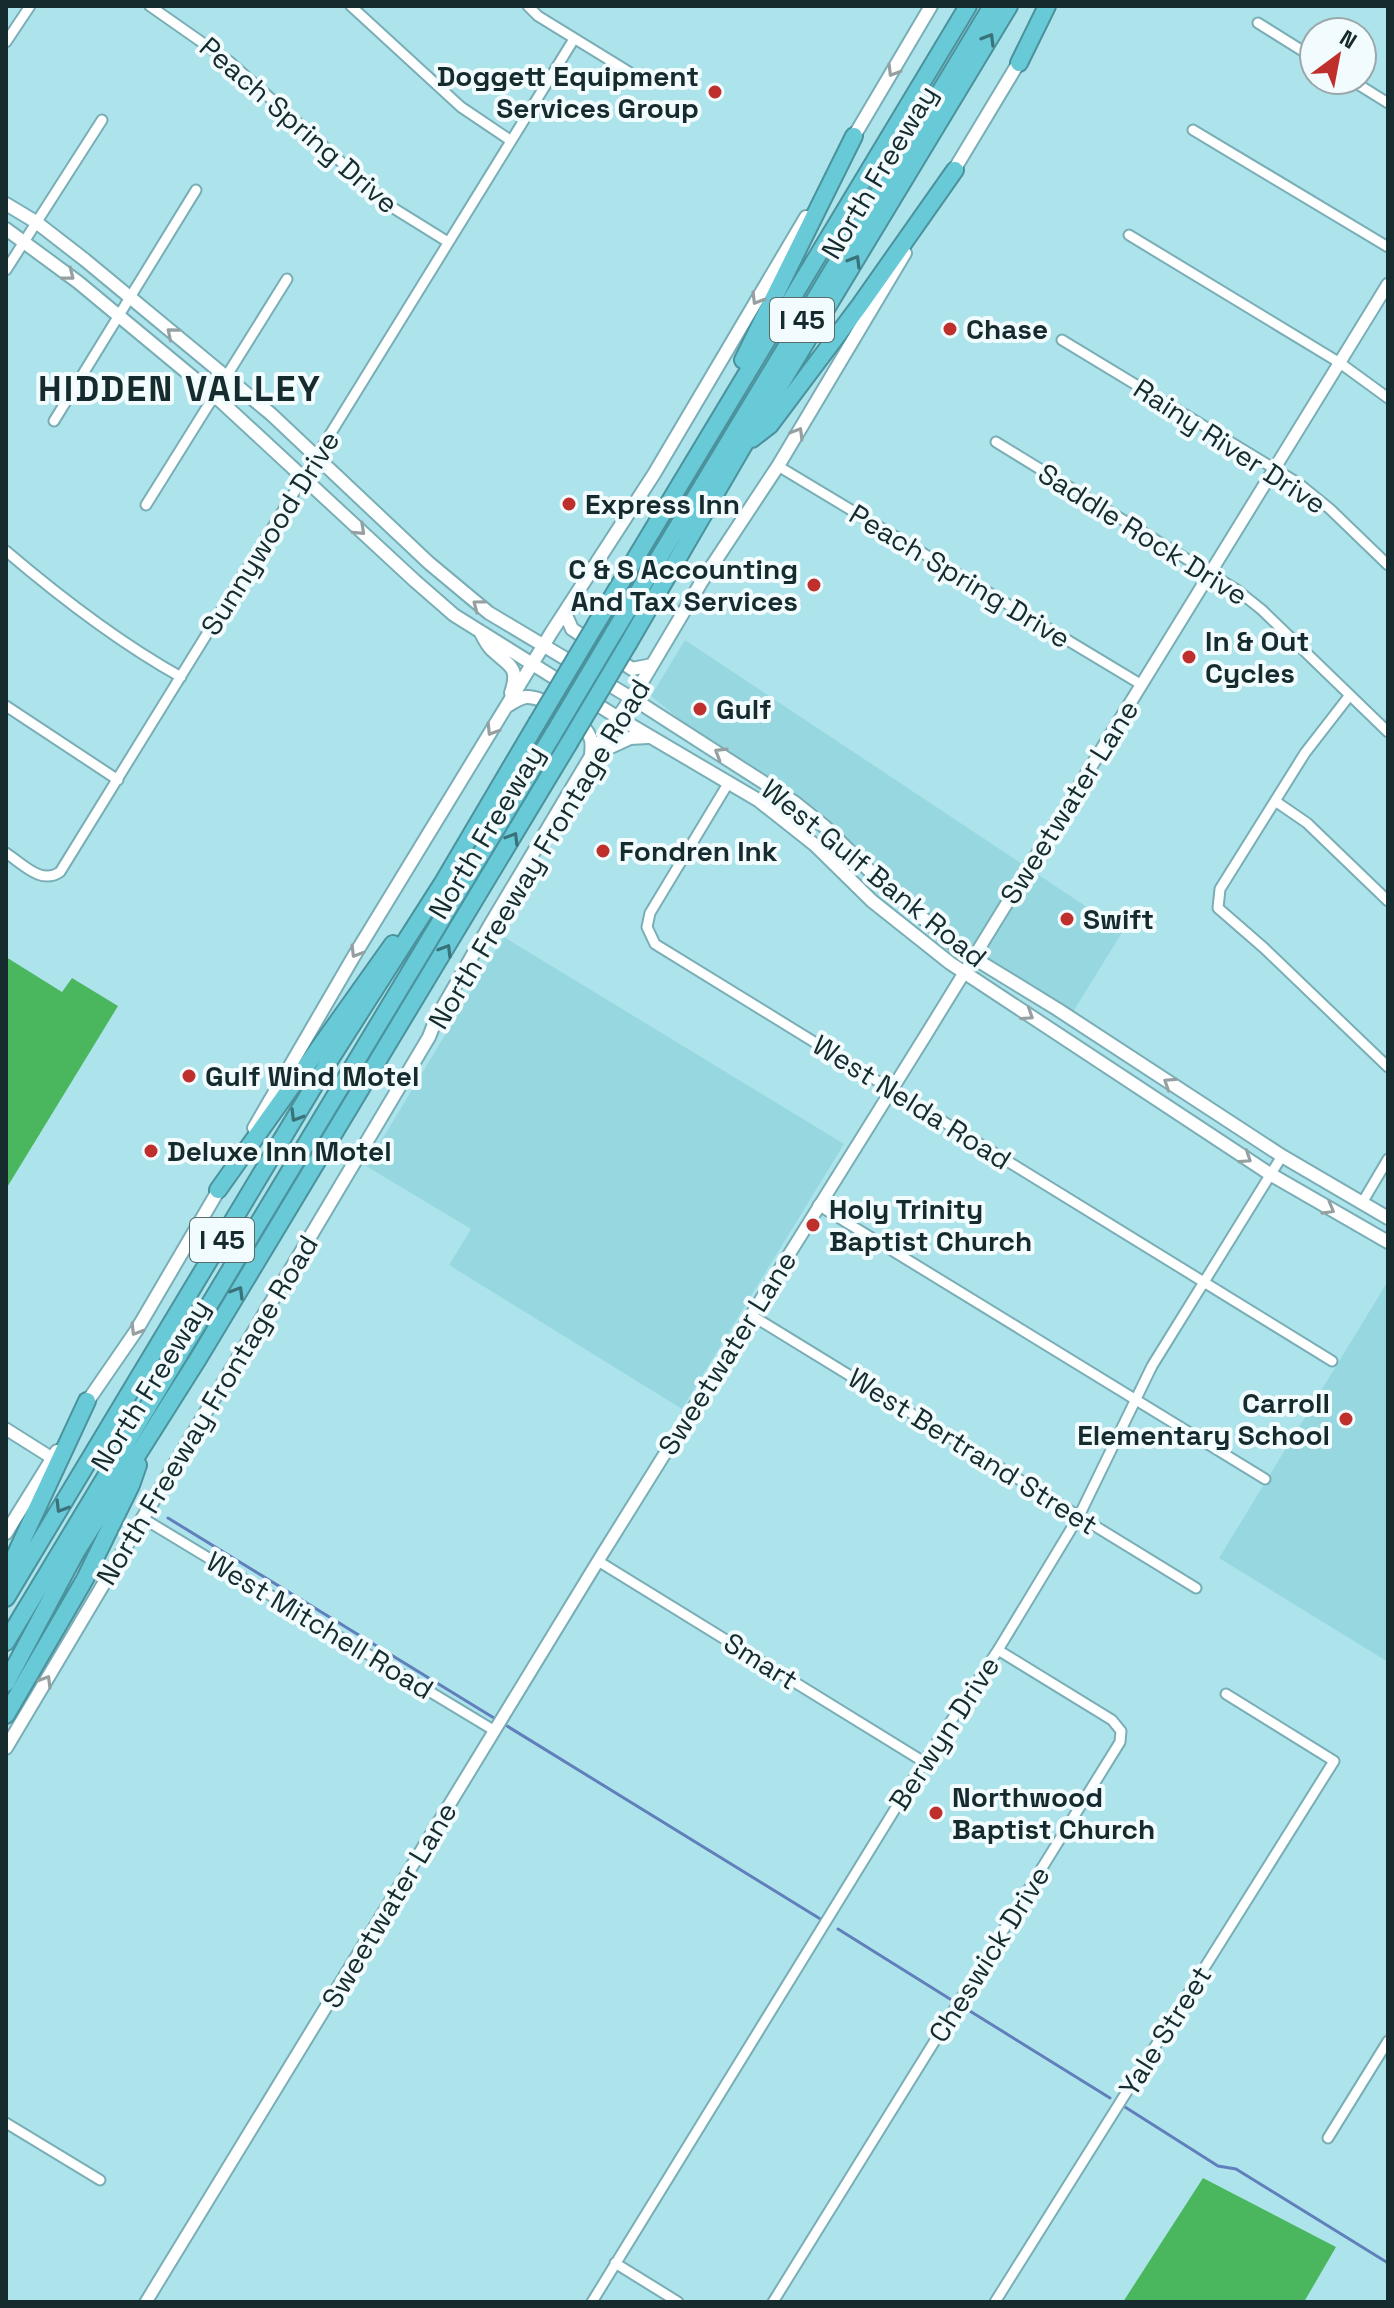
<svg xmlns="http://www.w3.org/2000/svg" width="1394" height="2308" font-family="'Space Grotesk',sans-serif">
<rect width="100%" height="100%" fill="#ade4ec"/>
<path fill="#97d7e0" d="M685,640L1123,931L1071,1015L947,938L651,696Z
M504,937L844,1144L682,1409L449,1265L471,1229L366,1166Z
M1388,1281V1662L1219,1558Z"/>
<path fill="#4ab75e" d="M6,957L62,992L72,978L118,1006L6,1189Z
M1203,2178L1336,2247L1304,2302H1123Z"/>
<g fill="none" stroke-linecap="round" stroke-linejoin="round">
<path stroke="#617fbb" stroke-width="3" d="M168,1518L494,1718
M507,1726L822,1920
M838,1929L950,1999
M965,2008L1110,2098
M1125,2107L1218,2166L1236,2169L1388,2263"/>
<defs>
<path id="minor" d="M150,6L230,62L390,206L448,242
M351,6L461,107L510,140
M528,6L538,16L629,72
M1258,23L1314,58
M6,42L30,6
M1351,80L1388,103
M1193,130L1388,247
M1129,235L1340,363L1388,398
M6,270L102,120
M1062,340L1298,483L1330,509L1388,565
M54,421L196,190
M996,442L1237,590L1262,610L1388,732
M778,466L1142,685
M146,505L287,279
M6,551C60,597 118,642 181,677
M1350,695L1305,753L1220,889L1218,908L1264,948L1388,1067
M6,706L118,780
M729,782L650,913L647,927L655,944L1332,1361
M1275,801L1307,823L1388,901
M6,853C23,864 41,885 60,872L574,39
M1362,1203L1388,1159
M818,1205L1265,1479
M751,1315L1196,1588
M144,1519L495,1731
M598,1561L924,1762
M6,2123L100,2180
M1328,2138L1388,2041
M615,2263L678,2302
M592,2302L924,1762L998,1650L1079,1516L1152,1366L1282,1156
M773,2302L1120,1742L1121,1731L1112,1720L998,1650
M995,2302L1334,1761L1226,1694"/>
<path id="tertiary" d="M6,1429L52,1458
M146,2302L598,1561L924,1038L1388,284"/>
<path id="secondary" d="M850,143L931,6
M951,175L1022,57
M6,204L36,222L85,260L271,414L429,563L489,613L643,705L794,802L824,826L884,885L959,949L1057,1009L1282,1156L1388,1218
M6,229L78,282L213,394L415,581L454,615L617,717L758,800L815,845L872,901L950,963L1270,1174L1388,1242
M565,613L572,629L632,669L652,665
M481,633C484,639 487,645 492,650C509,666 520,666 511,693
M509,705C515,701 519,698 526,697C543,696 584,721 590,737C593,743 591,750 591,756
M591,756L630,738L648,737
M254,1128L354,956L551,633L654,474L806,217
M83,1408L136,1331L221,1186
M6,1533L57,1451
M6,1748L429,1037L436,1019L490,925L591,756L639,687L702,581L778,466L905,253"/>
<path id="motorway" d="M1019,63L1047,6
M743,360L854,136
M752,439L770,425L860,305L955,170
M596,624L968,6
M613,634L992,6
M628,644L742,448L1009,6
M218,1190L393,944
M6,1575L87,1401
M6,1598L329,1061L442,884L537,723
M6,1642L554,733
M6,1683L76,1552L198,1359L569,743
M6,1715L85,1579L131,1485L138,1465"/>
</defs>
<use href="#minor" stroke="#79aeb6" stroke-width="13"/>
<use href="#tertiary" stroke="#79aeb6" stroke-width="15"/>
<use href="#secondary" stroke="#79aeb6" stroke-width="16"/>
<use href="#motorway" stroke="#4b929c" stroke-width="20"/>
<use href="#minor" stroke="#fff" stroke-width="9"/>
<use href="#tertiary" stroke="#fff" stroke-width="11"/>
<use href="#secondary" stroke="#fff" stroke-width="12"/>
<use href="#motorway" stroke="#68c9d7" stroke-width="16"/>
<defs>
<path id="motorway-bridge" d="M537,723L596,624
M554,733L613,634
M569,743L628,644"/>
</defs>
<use href="#motorway-bridge" stroke="#4b929c" stroke-width="20" stroke-linecap="butt"/>
<use href="#motorway-bridge" stroke="#68c9d7" stroke-width="16"/>
</g>
<defs><path id="oneway-chevron" d="M-2-3.5L2.5 0L-2 3.5" fill="none" stroke-width="1.6" stroke-linecap="round" stroke-linejoin="round" transform="scale(2)"/></defs>
<g stroke="#3a727a">
<use href="#oneway-chevron" transform="translate(989 39) rotate(-59)"/>
<use href="#oneway-chevron" transform="translate(855 261) rotate(-59)"/>
<use href="#oneway-chevron" transform="translate(513 838) rotate(-59)"/>
<use href="#oneway-chevron" transform="translate(446 950) rotate(-59)"/>
<use href="#oneway-chevron" transform="translate(296 1116) rotate(121)"/>
<use href="#oneway-chevron" transform="translate(238 1292) rotate(-59)"/>
<use href="#oneway-chevron" transform="translate(61 1507) rotate(121)"/>
</g>
<g stroke="#96a0a1">
<use href="#oneway-chevron" transform="translate(893 71) rotate(121)"/>
<use href="#oneway-chevron" transform="translate(69 275) rotate(38)"/>
<use href="#oneway-chevron" transform="translate(757 299) rotate(121)"/>
<use href="#oneway-chevron" transform="translate(172 333) rotate(-140)"/>
<use href="#oneway-chevron" transform="translate(798 433) rotate(-59)"/>
<use href="#oneway-chevron" transform="translate(360 530) rotate(43)"/>
<use href="#oneway-chevron" transform="translate(478 605) rotate(-143)"/>
<use href="#oneway-chevron" transform="translate(492 730) rotate(122)"/>
<use href="#oneway-chevron" transform="translate(720 753) rotate(-149)"/>
<use href="#oneway-chevron" transform="translate(356 952) rotate(121)"/>
<use href="#oneway-chevron" transform="translate(1028 1015) rotate(33)"/>
<use href="#oneway-chevron" transform="translate(1169 1083) rotate(-147)"/>
<use href="#oneway-chevron" transform="translate(1246 1158) rotate(33)"/>
<use href="#oneway-chevron" transform="translate(1329 1209) rotate(30)"/>
<use href="#oneway-chevron" transform="translate(136 1330) rotate(122)"/>
<use href="#oneway-chevron" transform="translate(46 1681) rotate(-59)"/>
</g>
<g fill="#bf302c" stroke="#f2fcfe" stroke-width="3">
<circle cx="715" cy="92" r="8"/>
<circle cx="950" cy="329" r="8"/>
<circle cx="569" cy="504" r="8"/>
<circle cx="814" cy="585" r="8"/>
<circle cx="1189" cy="657" r="8"/>
<circle cx="700" cy="709" r="8"/>
<circle cx="603" cy="851" r="8"/>
<circle cx="1067" cy="919" r="8"/>
<circle cx="189" cy="1076" r="8"/>
<circle cx="151" cy="1151" r="8"/>
<circle cx="813" cy="1225" r="8"/>
<circle cx="1346" cy="1419" r="8"/>
<circle cx="936" cy="1813" r="8"/>
</g>
<g text-anchor="middle" stroke-width="8" stroke-linejoin="round" paint-order="stroke">
<g fill="#f2fcfe" stroke="#576a6c" stroke-width="2">
<rect x="770" y="298" width="64" height="44" rx="6"/>
<rect x="190" y="1218" width="64" height="44" rx="6"/>
</g>
<g font-size="26" font-weight="bold" fill="#152b2e">
<text x="802" y="329">I 45</text>
<text x="222" y="1249">I 45</text>
</g>
<g font-size="28" font-weight="bold" fill="#152b2e" stroke="#f2fcfe" text-anchor="start">
<text x="699" y="86" text-anchor="end">Doggett Equipment<tspan x="699" dy="32">Services Group</tspan></text>
<text x="966" y="339">Chase</text>
<text x="585" y="514">Express Inn</text>
<text x="798" y="579" text-anchor="end">C &amp; S Accounting<tspan x="798" dy="32">And Tax Services</tspan></text>
<text x="1205" y="651">In &amp; Out<tspan x="1205" dy="32">Cycles</tspan></text>
<text x="716" y="719">Gulf</text>
<text x="619" y="861">Fondren Ink</text>
<text x="1083" y="929">Swift</text>
<text x="205" y="1086">Gulf Wind Motel</text>
<text x="167" y="1161">Deluxe Inn Motel</text>
<text x="829" y="1219">Holy Trinity<tspan x="829" dy="32">Baptist Church</tspan></text>
<text x="1330" y="1413" text-anchor="end">Carroll<tspan x="1330" dy="32">Elementary School</tspan></text>
<text x="952" y="1807">Northwood<tspan x="952" dy="32">Baptist Church</tspan></text>
</g>
<g font-size="28" fill="#152b2e" stroke="#f2fcfe">
<text transform="translate(299 125) rotate(41)" y="10">Peach Spring Drive</text>
<text transform="translate(879 172) rotate(-59)" y="10">North Freeway</text>
<text transform="translate(1230 446) rotate(33)" y="10">Rainy River Drive</text>
<text transform="translate(270 533) rotate(-58)" y="10">Sunnywood Drive</text>
<text transform="translate(1143 534) rotate(32)" y="10">Saddle Rock Drive</text>
<text transform="translate(960 576) rotate(31)" y="10">Peach Spring Drive</text>
<text transform="translate(1069 802) rotate(-58)" y="10">Sweetwater Lane</text>
<text transform="translate(486 832) rotate(-59)" y="10">North Freeway</text>
<text transform="translate(539 854) rotate(-59)" y="10">North Freeway Frontage Road</text>
<text transform="translate(874 873) rotate(39)" y="10">West Gulf Bank Road</text>
<text transform="translate(912 1102) rotate(32)" y="10">West Nelda Road</text>
<text transform="translate(727 1353) rotate(-58)" y="10">Sweetwater Lane</text>
<text transform="translate(150 1385) rotate(-58)" y="10">North Freeway</text>
<text transform="translate(207 1410) rotate(-59)" y="10">North Freeway Frontage Road</text>
<text transform="translate(973 1451) rotate(32)" y="10">West Bertrand Street</text>
<text transform="translate(320 1625) rotate(31)" y="10">West Mitchell Road</text>
<text transform="translate(761 1661) rotate(32)" y="10">Smart</text>
<text transform="translate(944 1733) rotate(-57)" y="10">Berwyn Drive</text>
<text transform="translate(389 1905) rotate(-59)" y="10">Sweetwater Lane</text>
<text transform="translate(989 1954) rotate(-58)" y="10">Cheswick Drive</text>
<text transform="translate(1165 2031) rotate(-58)" y="10">Yale Street</text>
</g>
<g font-size="36" font-weight="bold" letter-spacing="2" fill="#152b2e" stroke="#f2fcfe">
<text x="180" y="401">HIDDEN VALLEY</text>
</g>
</g>
<rect width="1394" height="2308" fill="none" stroke="#152b2e" stroke-width="16"/>
<g transform="translate(1338 56) rotate(32)"><circle r="38" fill="#f2fcfe" stroke="#9aa8ab" stroke-width="2"/>
<path d="M0-6L14 30L0 20L-14 30Z" fill="#bf302c"/>
<text y="-12" font-size="22" font-weight="bold" text-anchor="middle" fill="#152b2e">N</text>
</g>
</svg>
